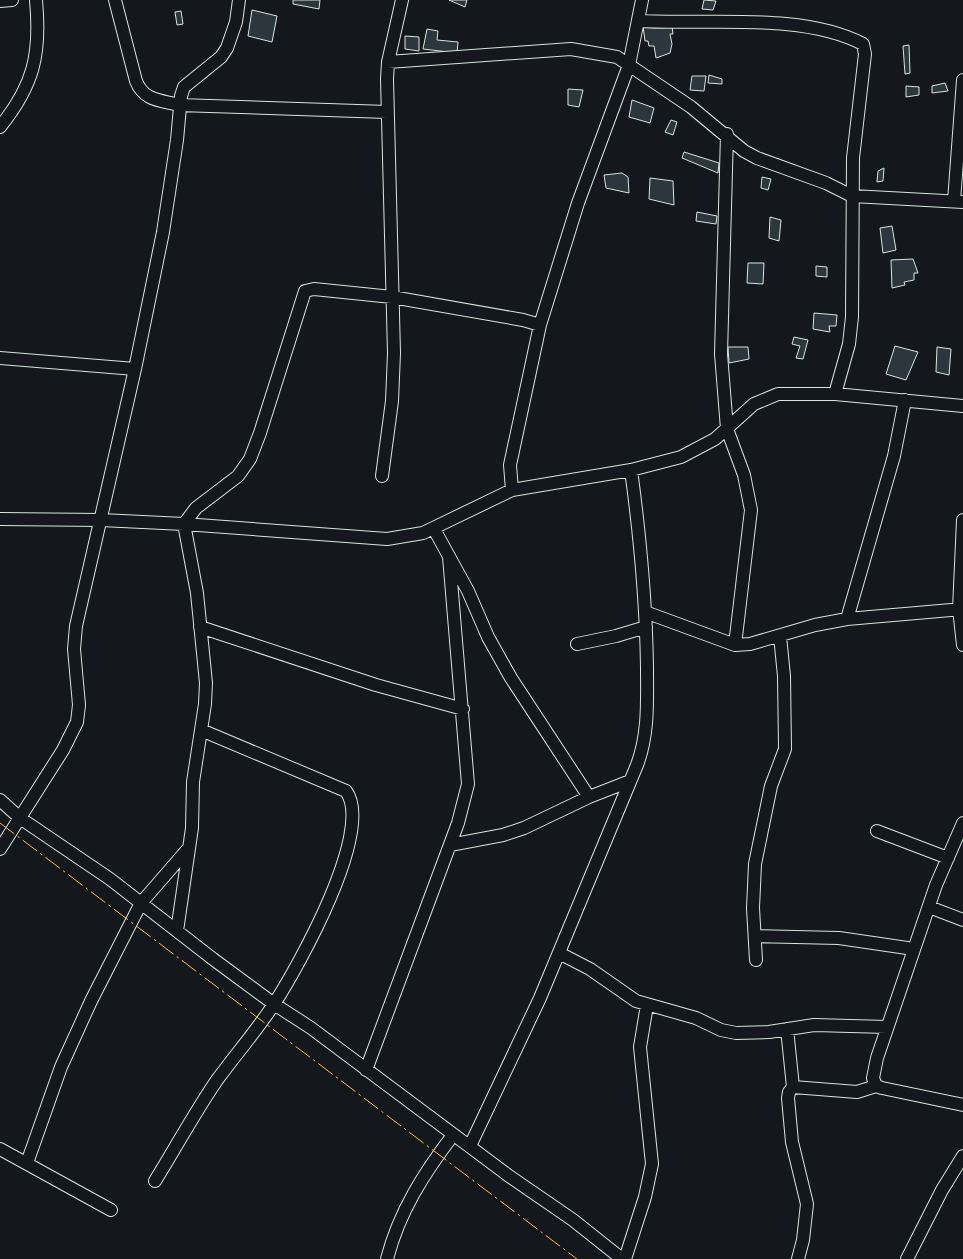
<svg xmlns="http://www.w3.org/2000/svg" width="963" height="1259" font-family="'Space Grotesk',sans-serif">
<rect width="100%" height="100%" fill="#14181c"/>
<path fill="#2c363c" stroke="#d8e6dc" d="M293,0H320L319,9L293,4Z
M449,0H467L465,7Z
M704,0L716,1L713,10L702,9Z
M252,10L277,16L272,42L248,36Z
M181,11L183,24L177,25L175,12Z
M643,26H672L673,34H670L672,44L670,53L656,58L654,46H649L648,41H645Z
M427,29L438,31L437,40L458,42L457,53L423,49Z
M405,36L419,37V51L405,49Z
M909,45L910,73L905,74L903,46Z
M709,75L722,79V84L708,83Z
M692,76H706L704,91L690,90Z
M945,83L948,91L932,93V86Z
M906,86L919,87V95L906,97Z
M568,89L583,90L579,107L568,105Z
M632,100L654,108L650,123L629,117Z
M671,120L677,122L673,135L665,132Z
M684,152L719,163L718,173L682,158Z
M884,168L883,181L877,182L878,171Z
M622,173L628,177L629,193L606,188L604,175Z
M762,177L771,179L768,190L761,188Z
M650,178L673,181L674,205L649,199Z
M697,212L717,216L716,224L696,221Z
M770,217L781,220L779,241L769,238Z
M892,226L896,250L883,253L880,228Z
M913,259L918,273H914V280L904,282L905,285L892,288L891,260Z
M748,263H764L763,284L747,283Z
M816,266L827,267V277L816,276Z
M814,313L837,315L836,326H829L830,332L813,329Z
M794,337L808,340L803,359L796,358L800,346L792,344Z
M895,346L918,352L906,380L886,374Z
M728,347H748L749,359L729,363Z
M937,347L951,349L949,375L936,372Z"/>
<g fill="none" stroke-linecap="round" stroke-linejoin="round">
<defs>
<path id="minor" d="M115,0L136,81C144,101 160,100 179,105L387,112
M0,1L12,0
M638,21C707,25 802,12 863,44L865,54L853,158L852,317L849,344L835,394
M388,62L571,49L617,57L691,107L744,151L757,158L826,183L852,196L963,202
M0,127C34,85 41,54 36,0
M727,134L721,354L727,429L744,475L751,510L735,645
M954,201L963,80
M0,358L135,369
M382,476L392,401L394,353L387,79L388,62L402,0
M512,490L510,465L540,325L578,203L629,65L642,0
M0,519L101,520L184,524L387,539L423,533L512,490L631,470L681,457L715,439L754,404L778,394H835L963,406
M963,520L959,609L963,645
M434,529L468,591L488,637L511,678L589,797
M645,612L735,645L750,644L815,625L847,619L963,609
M847,619L894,456L905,400
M200,627L376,685L463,709
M577,644L616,636L646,627
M0,800L20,818L110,879L213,959L274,1004L311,1028L509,1176L573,1220L622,1259
M963,823L936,885L877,1058L873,1078L876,1086L882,1088L963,1105
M877,831L948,858
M450,845L503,835L524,828L589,797L630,781
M0,849L63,750L77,722L79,705L74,649L76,626L135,369L163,232L177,140L181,96L184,87L221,57L227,48L236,22L239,0
M929,907L963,920
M177,931L192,828L193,782L205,704L206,683L197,593L184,524L196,508L238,476L250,459L260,433L305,291L314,289L392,297L523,320L540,325
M755,936L839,938L914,949
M559,953L590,969L636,1001L696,1018L721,1030L736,1033L769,1032L814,1025L887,1027
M756,960L753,908L755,864L771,786L785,749L784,676L780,636
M787,1029L793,1087L789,1092L788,1098L792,1142L807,1204L803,1240L798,1259
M366,1070L458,823L468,784L449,557
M793,1087L857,1092L876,1086
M470,1146L540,998L637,765C649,733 647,701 647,667C646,601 640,536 631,470
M0,1149L111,1210
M27,1163L61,1067L91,1001L141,903L187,850
M155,1181C176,1147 195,1112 217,1080C236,1054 257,1030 274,1004C298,967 375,830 346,791L201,730
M387,1259C399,1212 424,1173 453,1135
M625,1259L645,1197L652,1164L640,1047L647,1005
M907,1259L942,1190L963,1156"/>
</defs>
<use href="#minor" stroke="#d8e6dc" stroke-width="14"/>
<use href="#minor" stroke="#14181c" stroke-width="12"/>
<path stroke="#ffb74d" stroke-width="1" stroke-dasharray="18 4 2.5 4" stroke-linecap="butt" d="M0,823L577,1259"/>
</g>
</svg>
